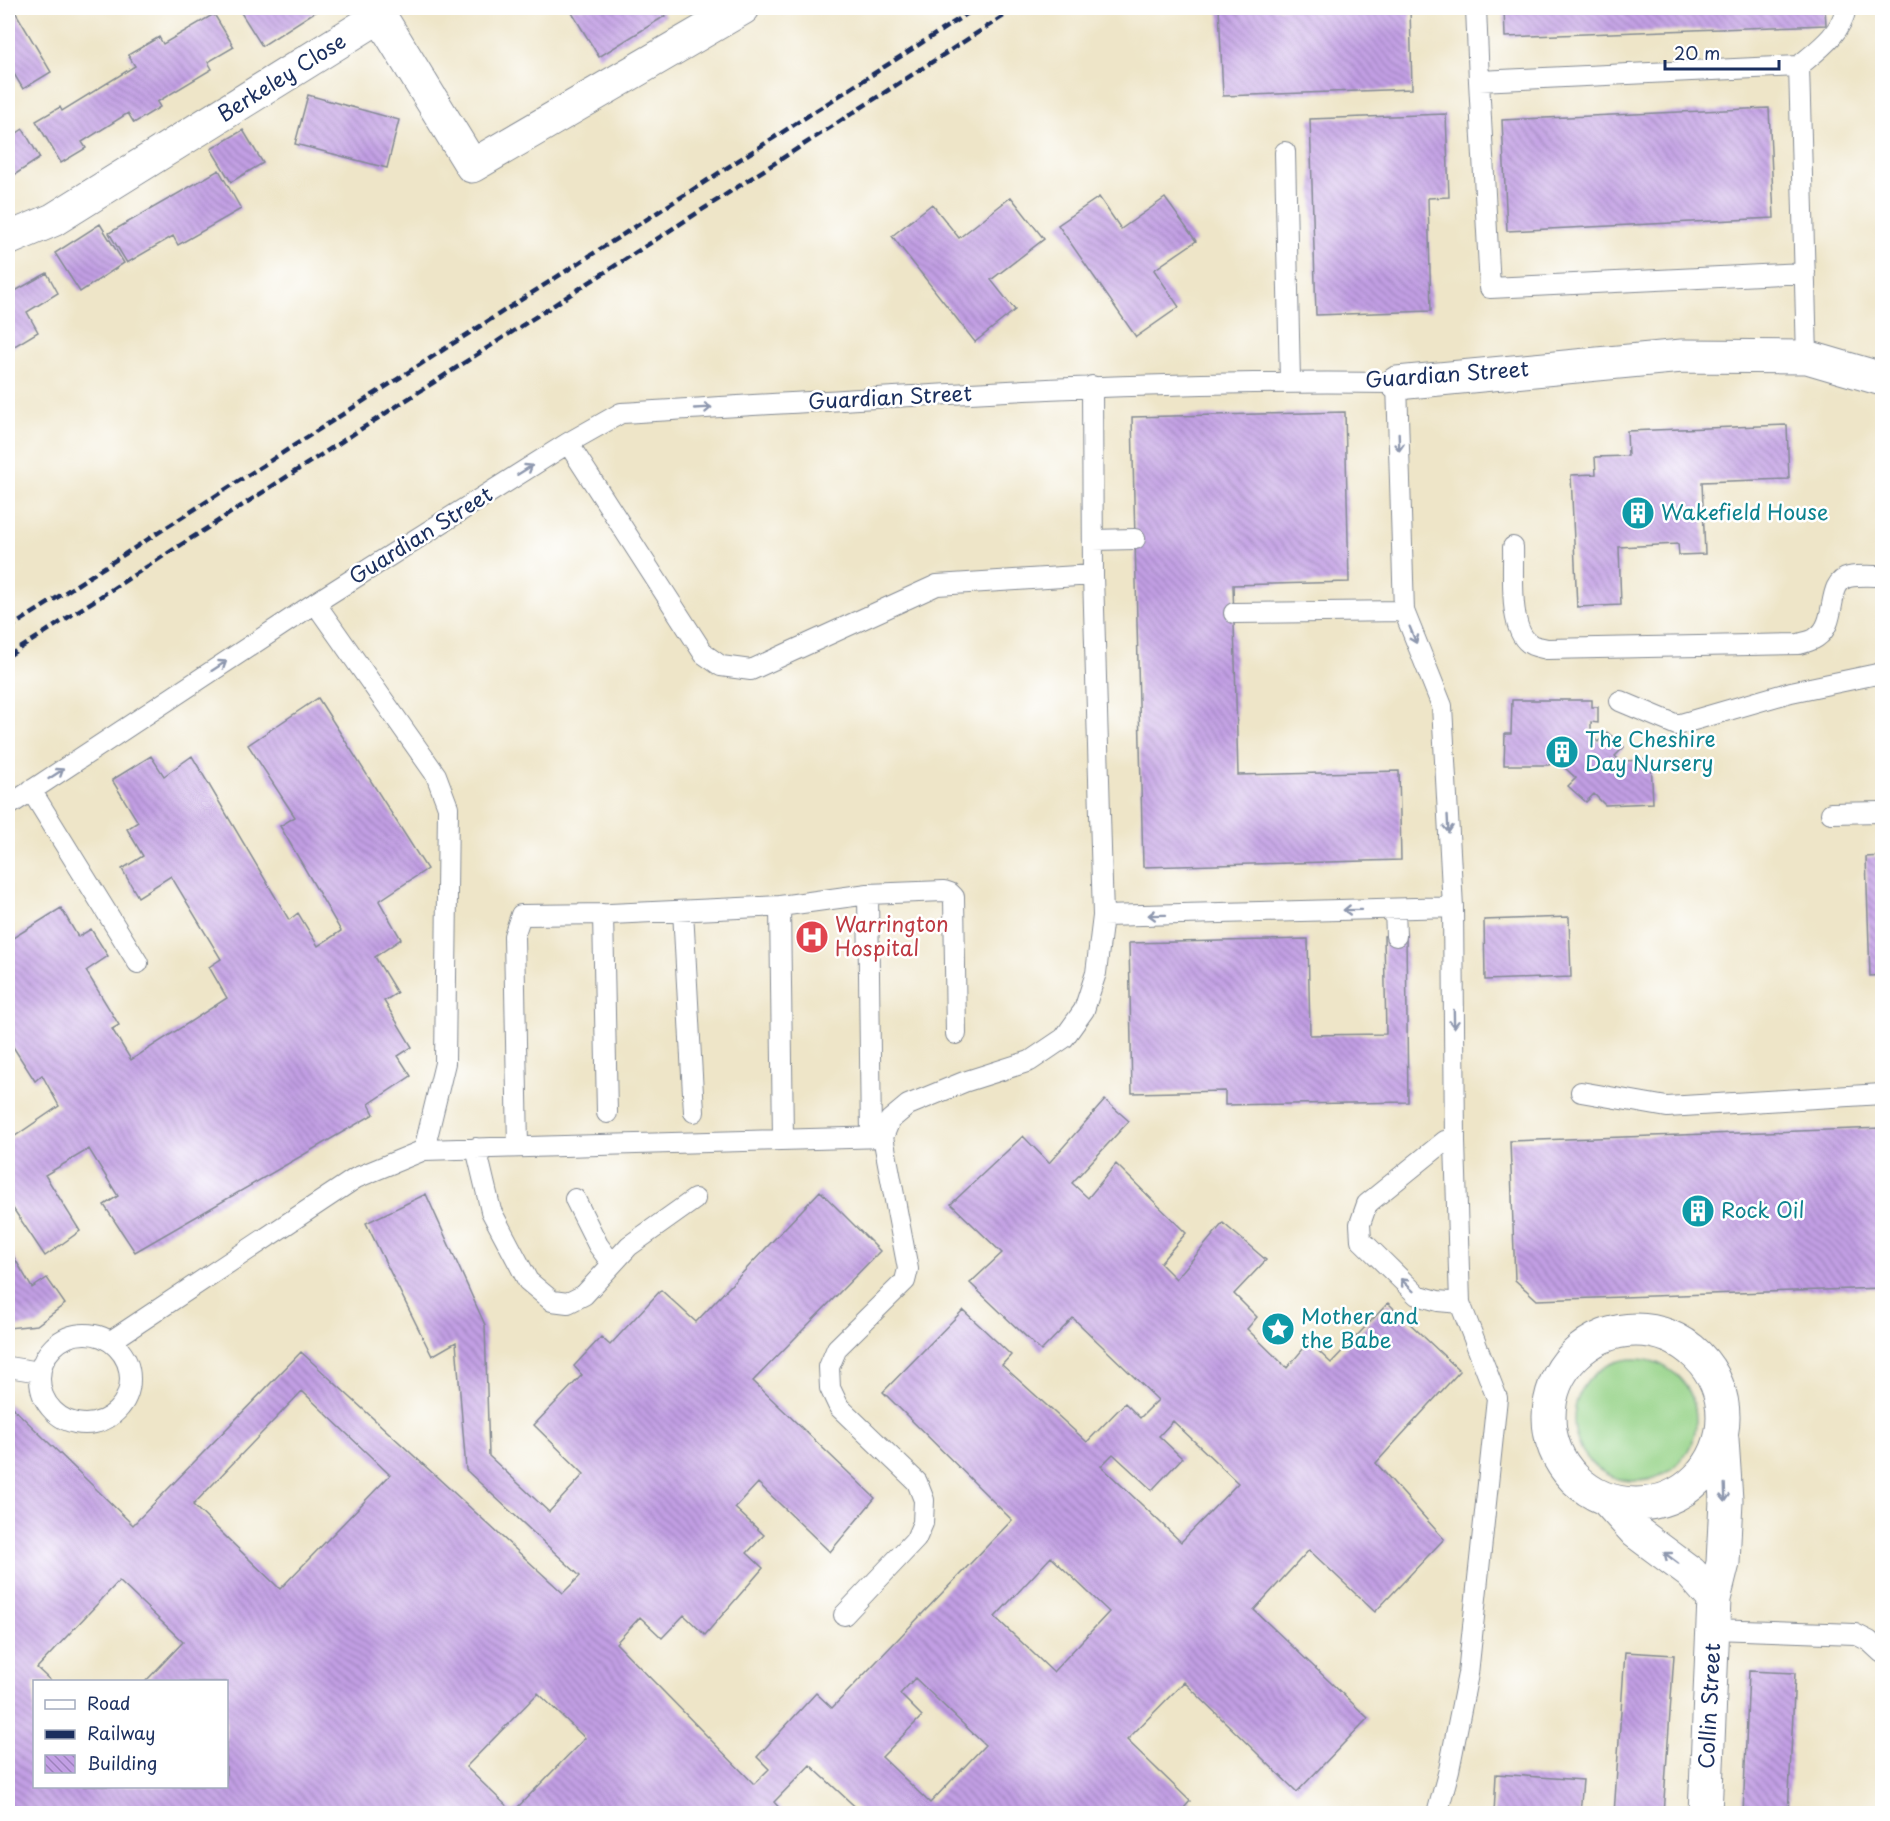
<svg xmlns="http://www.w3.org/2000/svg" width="1890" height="1821" font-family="'Playpen Sans',sans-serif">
<defs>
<pattern id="building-back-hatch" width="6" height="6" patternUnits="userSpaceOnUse" patternTransform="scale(1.5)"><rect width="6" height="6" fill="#c29fe4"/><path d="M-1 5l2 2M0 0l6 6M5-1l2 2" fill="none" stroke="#9d82bc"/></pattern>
</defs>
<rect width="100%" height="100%" fill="#fff"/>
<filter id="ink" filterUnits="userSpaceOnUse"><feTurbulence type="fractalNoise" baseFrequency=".0167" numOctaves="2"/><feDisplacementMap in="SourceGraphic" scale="12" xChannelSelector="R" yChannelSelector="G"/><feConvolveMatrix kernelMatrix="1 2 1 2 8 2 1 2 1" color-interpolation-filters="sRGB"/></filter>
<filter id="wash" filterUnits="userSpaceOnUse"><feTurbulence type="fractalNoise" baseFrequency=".008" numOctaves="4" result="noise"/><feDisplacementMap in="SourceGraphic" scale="24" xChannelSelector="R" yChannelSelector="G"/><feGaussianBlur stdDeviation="1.35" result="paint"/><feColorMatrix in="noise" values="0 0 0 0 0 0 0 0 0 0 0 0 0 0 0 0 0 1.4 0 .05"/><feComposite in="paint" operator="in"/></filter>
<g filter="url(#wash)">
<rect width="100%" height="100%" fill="#eee5c8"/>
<path fill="#96d388" stroke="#588173" stroke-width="1.5" d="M1574 1420a61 61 0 1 1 122 0a61 61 0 1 1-122 0Z"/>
<g id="blocks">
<path fill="url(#building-back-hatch)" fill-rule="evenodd" d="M8,8H13L51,72L23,89L8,64Z
M238,8H321L262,46Z
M569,8H660L665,16L599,57Z
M1219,8H1410L1412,89L1223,96Z
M1504,8H1825L1826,25L1505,37Z
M214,14L234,47L208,62L212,69L157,102L160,107L134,123L128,113L82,142L86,148L61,163L36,121L60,107L62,111L135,66L128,55L159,37L163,44Z
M308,95L399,120L387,168L295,144Z
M1769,108L1774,218L1507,231L1502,120Z
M1446,114L1449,197L1428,198L1431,311L1316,315L1310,119Z
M23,129L40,158L8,179V139Z
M243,130L263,163L231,182L211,149Z
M219,170L241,209L178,245L173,236L127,263L109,233Z
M1011,197L1044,239L991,280L1015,310L975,342L892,236L932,204L959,238Z
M1099,197L1121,229L1165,198L1196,241L1154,270L1179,307L1136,337L1058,225Z
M100,224L124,263L80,292L55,253Z
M47,273L58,293L27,312L38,332L8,350V295Z
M1345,412L1349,582L1233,585L1238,775L1399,771L1401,860L1143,867L1132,417Z
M1787,425L1789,479L1702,482L1705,554L1679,555L1678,544L1619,547L1621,605L1577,607L1571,475L1596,474L1595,457L1628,456L1627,431Z
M318,698L427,869L379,901L401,939L375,957L397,993L384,1001L412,1047L398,1056L411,1076L369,1104L374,1114L135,1252L104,1205L118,1196L89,1149L45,1175L80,1231L45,1256L8,1201V1141L59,1106L42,1075L35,1081L8,1039V941L61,908L78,937L91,929L108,956L86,971L119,1025L112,1029L131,1060L227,998L209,967L221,959L171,876L138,897L122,869L143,856L127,829L138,822L112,780L151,756L164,776L192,756L289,920L298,913L318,946L341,931L280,826L295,817L248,745Z
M1512,700H1592V707H1598V723L1591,722V735L1598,742L1607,732L1624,747L1615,756L1620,761L1651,760L1653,803L1605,805L1594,794L1586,802L1568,786L1576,778L1555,759L1549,765H1504L1505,734H1511Z
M1882,856V975L1870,976L1866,857Z
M1569,917L1571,977L1485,980L1484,920Z
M1406,935L1408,1102L1225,1105V1091L1132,1093L1129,943L1308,939L1310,1035L1386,1034L1384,936Z
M1105,1100L1129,1121L1072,1183L1088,1198L1116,1164L1186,1233L1160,1263L1176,1279L1223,1223L1266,1260L1234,1294L1257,1317L1247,1329L1287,1368L1309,1342L1331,1363L1388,1303L1460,1371L1376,1463L1444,1539L1375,1612L1309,1550L1254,1610L1368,1718L1297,1792L1184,1682L1127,1740L1190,1801L1179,1814H1060L1056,1810L1052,1814H863L810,1765L774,1802L785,1814H8V1403L133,1525L301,1352L563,1593L580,1576L466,1470L456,1342L432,1356L366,1223L426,1194L485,1325L489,1456L549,1512L584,1474L534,1425L582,1375L574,1366L601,1337L610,1345L661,1290L696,1322L820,1191L880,1251L753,1381L875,1498L830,1552L758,1483L735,1508L764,1535L747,1553L763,1568L705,1635L684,1615L662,1638L640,1617L616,1643L754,1784L769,1769L757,1757L816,1693L832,1708L1012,1520L883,1392L963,1310L1011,1355L1002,1365L1087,1442L1125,1403L1140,1418L1158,1400L1073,1318L1041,1351L970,1283L1002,1253L951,1204L1023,1136L1049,1163ZM302,1391L390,1475L280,1589L193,1505ZM1173,1421L1238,1483L1181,1542L1101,1466L1113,1454L1152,1490L1182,1458L1159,1436ZM1051,1557L1109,1612L1053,1672L995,1617ZM119,1581L183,1642L145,1682H226V1786H34V1682H52L37,1668ZM915,1678L985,1745L930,1803L882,1757L922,1716L900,1694ZM538,1693L585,1738L513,1812L466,1767Z
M1882,1128V1288L1537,1300L1515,1280L1510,1141Z
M8,1247L32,1288L47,1278L65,1304L37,1325L8,1328Z
M1625,1652L1674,1655L1663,1814H1614Z
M1749,1671L1795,1673L1788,1814H1743Z
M1496,1774L1583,1780L1580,1814H1494Z"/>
</g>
</g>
<g filter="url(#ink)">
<use href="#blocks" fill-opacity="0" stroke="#848a93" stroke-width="1.5"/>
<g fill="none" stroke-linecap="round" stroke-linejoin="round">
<defs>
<path id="service" d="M1476,8L1479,81L1799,66L1807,357
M1799,66C1819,49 1841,34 1846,8
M1479,81L1490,288L1805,273
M1285,152L1290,381
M568,443L704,654L721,666L751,670L937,585L1093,575
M1093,540L1135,539
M1513,547C1514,571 1508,628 1529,643C1533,647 1541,647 1547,649L1799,644C1805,642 1813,641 1817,637C1839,622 1825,582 1849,577C1859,575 1872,576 1882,576
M315,603L436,775L448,807L445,1063L424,1150
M1234,613L1404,611
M1620,701L1677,725L1791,692L1882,673
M31,790L138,963
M8,806L315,603L568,443L621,413C879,398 1138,379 1397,383L1404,611L1442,706L1453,907L1455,1142L1460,1303L1497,1398L1468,1674L1449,1770L1437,1814
M1831,813L1882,812
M868,894L944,891L950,893L954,897L956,1034
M780,906L783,1139
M1395,909L1396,936
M683,911L694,1112
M603,914L607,1113
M1103,916L1453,907
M1581,1092L1667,1107L1882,1094
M1455,1142L1445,1141L1367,1204L1360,1224L1361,1240L1417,1295L1438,1301L1460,1303
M518,1147L514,936L521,915L610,914L780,906L868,894L871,1137
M476,1148L491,1211L528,1281L552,1301L568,1303L584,1295L629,1246L695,1199
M575,1199L598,1245L612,1264
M40 1379a45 45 0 1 1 90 0a45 45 0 1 1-90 0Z
M111,1341L356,1178L424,1150L883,1137
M8,1367L40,1372
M844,1615L916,1539L923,1523L924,1500L917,1482L839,1407L830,1388L829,1367L837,1348L905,1281L908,1269L883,1137L890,1120L908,1105L964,1082L1030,1061L1064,1038L1084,1010L1096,973L1103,916L1093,575L1092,386
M1713,1629L1855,1634L1869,1641L1882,1653"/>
<path id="minor" d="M8,239L53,220L380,16L472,166L743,8
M1397,383L1682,356L1807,357L1882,379
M1549 1417a87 87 0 1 1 174 0a87 87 0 1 1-174 0Z
M1607,1500L1636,1532L1691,1573L1714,1599
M1705,1814L1714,1599L1723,1563L1726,1500L1722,1439"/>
</defs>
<use href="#service" stroke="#848a93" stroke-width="22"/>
<use href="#minor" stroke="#848a93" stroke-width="35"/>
<use href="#service" stroke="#fff" stroke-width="20"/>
<use href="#minor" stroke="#fff" stroke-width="33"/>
<path stroke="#1b2f5e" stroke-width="4.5" stroke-dasharray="9 4.5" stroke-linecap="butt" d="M8,629L976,8
M8,656L1016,8"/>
</g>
<defs><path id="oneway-shaft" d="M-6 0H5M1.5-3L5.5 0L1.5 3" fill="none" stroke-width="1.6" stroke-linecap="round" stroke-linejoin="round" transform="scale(1.5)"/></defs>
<g stroke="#8d97ae">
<use href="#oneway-shaft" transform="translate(703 408) rotate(-3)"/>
<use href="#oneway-shaft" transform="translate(1399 442) rotate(88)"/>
<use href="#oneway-shaft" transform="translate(525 470) rotate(-32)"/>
<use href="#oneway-shaft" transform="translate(1413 635) rotate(68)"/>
<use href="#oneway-shaft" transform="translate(219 666) rotate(-33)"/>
<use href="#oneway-shaft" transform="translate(56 774) rotate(-33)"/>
<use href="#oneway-shaft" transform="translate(1448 824) rotate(87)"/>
<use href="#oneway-shaft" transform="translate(1352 910) rotate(179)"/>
<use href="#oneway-shaft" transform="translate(1157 915) rotate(179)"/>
<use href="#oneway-shaft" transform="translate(1454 1019) rotate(89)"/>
<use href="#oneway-shaft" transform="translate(1407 1285) rotate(-136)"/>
<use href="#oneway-shaft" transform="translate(1725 1493) rotate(88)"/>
<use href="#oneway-shaft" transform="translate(1671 1558) rotate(-143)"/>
</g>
</g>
<defs>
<symbol id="building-disc" viewBox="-11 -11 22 22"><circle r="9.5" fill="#0f9aa8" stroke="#fff"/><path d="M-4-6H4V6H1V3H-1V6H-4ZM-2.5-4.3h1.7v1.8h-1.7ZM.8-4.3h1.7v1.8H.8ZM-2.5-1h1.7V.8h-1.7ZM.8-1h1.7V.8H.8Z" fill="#fff"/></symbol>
<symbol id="hospital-disc" viewBox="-11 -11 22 22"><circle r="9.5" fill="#e0444e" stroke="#fff"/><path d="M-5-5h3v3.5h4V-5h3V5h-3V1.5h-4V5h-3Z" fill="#fff"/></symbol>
<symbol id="sight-disc" viewBox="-11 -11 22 22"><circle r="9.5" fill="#0f9aa8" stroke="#fff"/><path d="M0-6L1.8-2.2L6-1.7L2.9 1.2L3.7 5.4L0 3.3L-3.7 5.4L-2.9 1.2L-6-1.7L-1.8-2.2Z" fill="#fff"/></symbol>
</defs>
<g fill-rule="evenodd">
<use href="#building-disc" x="1619" y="494" width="38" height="38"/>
<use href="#building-disc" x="1543" y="733" width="38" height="38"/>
<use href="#hospital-disc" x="793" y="918" width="38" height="38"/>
<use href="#building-disc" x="1679" y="1192" width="38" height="38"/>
<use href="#sight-disc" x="1259" y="1310" width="38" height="38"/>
</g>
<g text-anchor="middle" stroke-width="5" stroke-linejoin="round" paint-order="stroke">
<g font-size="21" fill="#1b2f5e" stroke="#fff">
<text transform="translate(282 78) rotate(-32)" y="7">Berkeley Close</text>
<text transform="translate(1447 375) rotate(-4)" y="7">Guardian Street</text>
<text transform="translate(890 398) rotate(-3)" y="7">Guardian Street</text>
<text transform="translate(421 536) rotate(-32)" y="7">Guardian Street</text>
<text transform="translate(1710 1706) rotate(-87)" y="7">Collin Street</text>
</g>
<g font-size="21" fill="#0d838f" stroke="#fff" text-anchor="start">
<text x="1661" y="520">Wakefield House</text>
<text x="1585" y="747">The Cheshire<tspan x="1585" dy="24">Day Nursery</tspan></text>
<text x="1721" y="1218">Rock Oil</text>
<text x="1301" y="1324">Mother and<tspan x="1301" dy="24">the Babe</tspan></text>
</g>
<g font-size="21" fill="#be3a42" stroke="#fff" text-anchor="start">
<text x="835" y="932">Warrington<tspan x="835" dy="24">Hospital</tspan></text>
</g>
</g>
<rect width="1890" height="1821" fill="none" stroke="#fff" stroke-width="30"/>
<rect x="33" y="1680" width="195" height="108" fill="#ffffff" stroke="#a4acbf" stroke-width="1.5"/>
<rect x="45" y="1700" width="30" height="9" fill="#ffffff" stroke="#a4acbf" stroke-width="1.5"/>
<text x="87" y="1710" font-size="18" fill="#1b2f5e">Road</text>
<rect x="45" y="1730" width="30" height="9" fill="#1b2f5e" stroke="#a4acbf" stroke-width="1.5"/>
<text x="87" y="1740" font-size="18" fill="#1b2f5e">Railway</text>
<rect x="45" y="1755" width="30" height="18" fill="url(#building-back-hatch)" stroke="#a4acbf" stroke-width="1.5"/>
<text x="87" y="1770" font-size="18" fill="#1b2f5e">Building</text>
<path d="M1665 60v9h114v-9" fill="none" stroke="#1b2f5e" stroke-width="3"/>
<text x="1674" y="60" font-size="18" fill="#1b2f5e" stroke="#ffffff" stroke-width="4.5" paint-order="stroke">20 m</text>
</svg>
